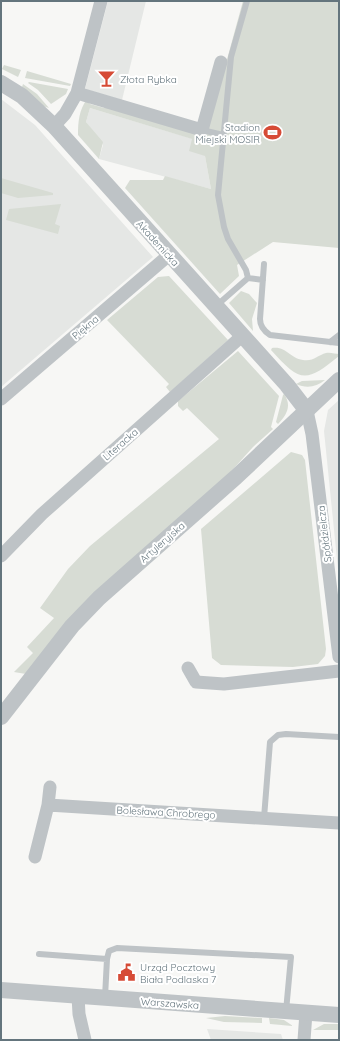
<svg xmlns="http://www.w3.org/2000/svg" width="340" height="1041" font-family="Quicksand,sans-serif">
<rect width="100%" height="100%" fill="#f7f7f5"/>
<path fill="#e5e7e5" d="M108,1H146L122,100L85,89Z
M1,99L35,125L153,257L1,387Z
M90,108L193,139L205,156L211,189L99,159L103,145L86,122Z
M339,400V579L324,431L328,410Z
M207,1029L281,1034L283,1040H211Z"/>
<path fill="#d7dcd4" d="M243,1H339V248L273,242L237,265L239,276L220,294L125,188L130,180H163L165,176L211,189L205,156L189,151L192,139L90,108L86,122L103,142L99,159L78,135C78,122 79,110 87,99L90,104L104,108L109,105L206,136Z
M4,65L21,70L18,77L2,69Z
M27,71L71,84L70,86L25,78Z
M29,82L68,89L66,94L51,104L38,90L28,83Z
M23,84L37,94L49,108L43,106L22,87Z
M1,178L53,193V195L18,198L1,193Z
M61,204L55,224L60,226L58,234L6,220L9,209Z
M169,276L228,340L170,392L166,387L169,384L107,320L158,277Z
M241,291L249,294L257,303L252,319L253,331L229,303Z
M272,348C287,346 289,358 303,360C313,362 318,355 326,353C330,352 336,354 339,354V356C305,384 300,382 271,350Z
M238,351L279,396L271,427L273,429L253,447L226,477L26,674L14,672L33,653L27,647L54,618L40,608L68,569L90,546L219,439L187,408L183,411L178,406V401Z
M325,380C316,387 307,389 296,384L302,381Z
M284,394C292,405 287,415 278,424L276,422L283,395Z
M291,452L302,455L305,460L326,649L325,656L318,664L293,667L221,665L212,658L201,529Z
M225,1016L262,1018V1023L224,1022L206,1018Z
M269,1018L284,1020L293,1026L270,1024Z
M324,1024H339V1030H313Z"/>
<g fill="none" stroke-linecap="round" stroke-linejoin="round">
<path stroke="#bec3c6" stroke-width="6" d="M202,130L223,135
M264,264L260,319C260,326 264,331 270,335L339,343
M248,278L263,280
M216,306L248,278L246,270L228,239L224,227L218,195L231,57L247,1
M330,342L339,335
M264,818L270,742L278,735L286,734L339,737
M39,954L107,959
M105,997L107,959L109,951L117,948L291,957L286,1011"/>
<path stroke="#bec3c6" stroke-width="13" d="M77,93L202,130L221,62
M54,126L65,114L77,93L101,1
M1,399L169,255
M307,411L312,434L339,657
M1,556L42,514L242,336
M188,668L196,682L224,684L339,671
M48,805L50,787
M35,857L48,805L339,823
M78,996L79,1014L85,1040
M304,1040L306,1013"/>
<path stroke="#bec3c6" stroke-width="16" d="M1,83L22,96L54,126L287,385L307,411
M1,717L72,626L99,598L236,477L339,380
M1,990L339,1015"/>
</g>
<defs>
<symbol id="bar-bare" viewBox="-9 -9 18 18"><path d="M-6-5H6L.8 .8V4.5H3.5V6h-7V4.5H-.8V.8Z" fill="#d64b36" stroke="#fff" stroke-width="2.5" paint-order="stroke"/></symbol>
<symbol id="stadium-bare" viewBox="-9 -9 18 18"><path d="M0-5a6.5 5 0 1 0 0 10a6.5 5 0 1 0 0-10ZM-3.5-1.8h7v3.6h-7Z" fill="#d64b36" stroke="#fff" stroke-width="2.5" paint-order="stroke"/></symbol>
<symbol id="civic-bare" viewBox="-9 -9 18 18"><path d="M-.6-6.5H3V-4.5H.6V-3L4-1V1h2V6H-6V1h2V-1L-.6-3ZM-1.2 2.5V6h2.4V2.5Z" fill="#d64b36" stroke="#fff" stroke-width="2.5" paint-order="stroke"/></symbol>
</defs>
<g fill-rule="evenodd">
<use href="#bar-bare" x="94" y="66" width="25" height="25"/>
<use href="#stadium-bare" x="260" y="120" width="25" height="25"/>
<use href="#civic-bare" x="114" y="960" width="25" height="25"/>
</g>
<g text-anchor="middle" stroke-width="4" stroke-linejoin="round" paint-order="stroke">
<g font-size="10" fill="#64757d" stroke="#fff" text-anchor="start">
<text x="120" y="83">Złota Rybka</text>
<text x="260" y="131" text-anchor="end">Stadion<tspan x="260" dy="12">Miejski MOSIR</tspan></text>
<text x="140" y="971">Urząd Pocztowy<tspan x="140" dy="12">Biała Podlaska 7</tspan></text>
</g>
<g font-size="10" fill="#64757d" stroke="#fff">
<text transform="translate(158 243) rotate(48)" y="4">Akademicka</text>
<text transform="translate(85 327) rotate(-40)" y="4">Piękna</text>
<text transform="translate(120 444) rotate(-41)" y="4">Literacka</text>
<text transform="translate(324 534) rotate(-97)" y="4">Spółdzielcza</text>
<text transform="translate(162 542) rotate(-41)" y="4">Artyleryjska</text>
<text transform="translate(166 812) rotate(3)" y="4">Bolesława Chrobrego</text>
<text transform="translate(170 1003) rotate(4)" y="4">Warszawska</text>
</g>
</g>
<rect width="340" height="1041" fill="none" stroke="#64757d" stroke-width="4"/>
</svg>
